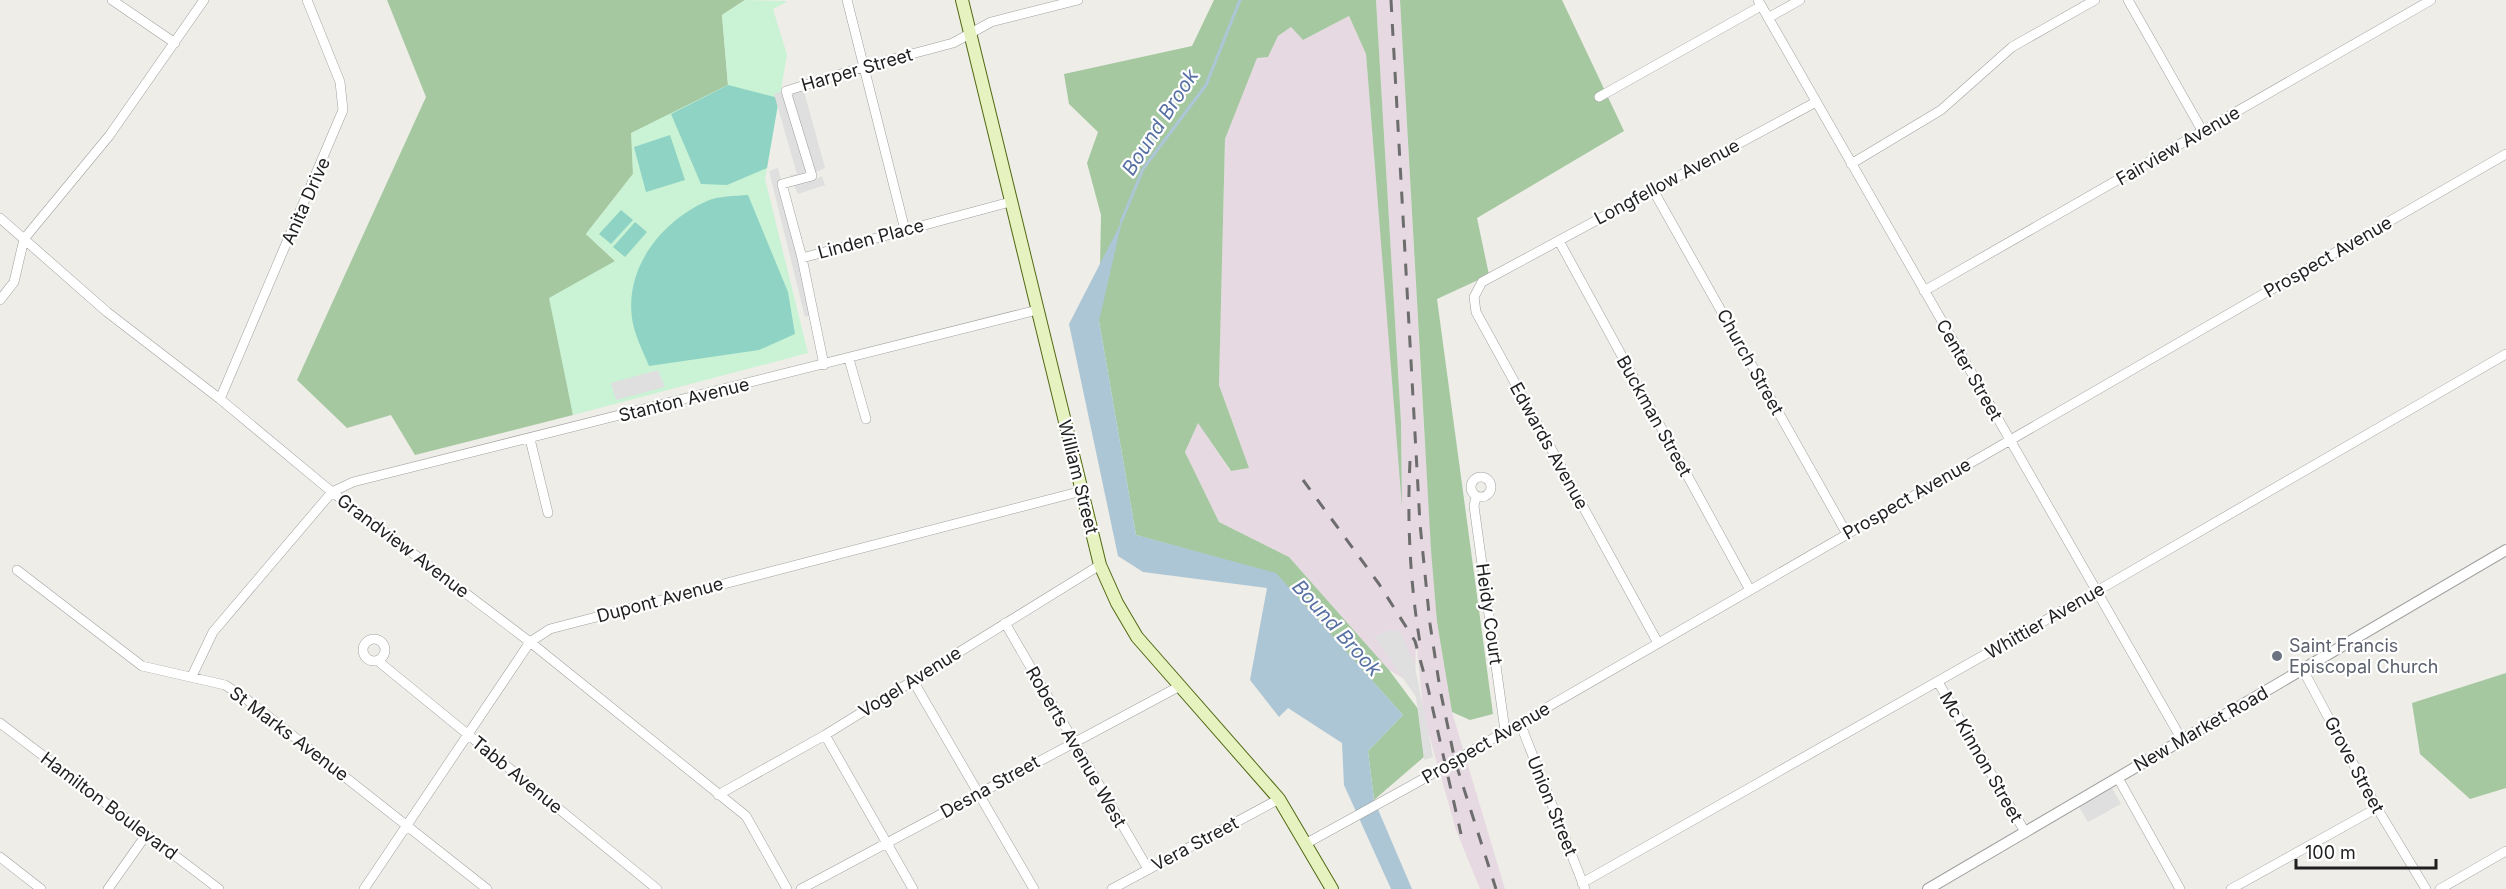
<svg xmlns="http://www.w3.org/2000/svg" width="2506" height="889" font-family="Inter,sans-serif">
<rect width="100%" height="100%" fill="#eeede7"/>
<path fill="#e7d9e2" d="M1376,0H1400L1424,432L1437,622L1452,712L1505,889H1480L1456,830L1424,717L1416,640L1415,685L1389,670L1289,557L1219,522L1185,452L1198,422L1230,471L1249,468L1219,385L1225,139L1257,57H1268L1278,36L1291,27L1303,40L1349,16L1366,54L1402,495L1401,422Z"/>
<path fill="#a5c8a1" d="M387,0H745L722,15L728,85L632,133L633,174L586,234L615,261L566,374L573,415L415,455L391,415L347,428L297,380L426,97Z
M1214,0H1376L1401,422L1402,507L1366,54L1349,16L1303,40L1291,27L1278,36L1268,57L1257,58L1225,139L1219,385L1249,468L1231,471L1198,423L1185,452L1219,522L1289,557L1389,670L1424,717L1431,747L1425,756L1374,800L1368,751L1403,715L1276,574L1136,535L1099,321L1101,215L1087,163L1098,132L1069,104L1064,74L1192,46Z
M1400,0H1562L1624,131L1477,218L1489,275L1437,299L1493,714L1470,720L1452,712L1437,622L1431,550Z
M2506,673V788L2470,799L2420,754L2412,703Z"/>
<path fill="#c9f3d4" d="M745,0L788,1L773,9L787,55L765,179L808,353L573,415L549,298L615,261L586,234L633,174L631,133L728,85L722,15Z"/>
<path fill="#8fd3c5" d="M728,85L779,98L767,168L727,185L701,184L671,114Z
M670,135L685,180L646,192L634,147Z
M748,195L788,292L795,334L759,350L649,366C643,351 634,334 632,318C625,267 662,221 707,201C718,196 735,196 748,195Z
M621,210L633,220L611,244L599,234Z
M635,222L647,232L625,257L613,247Z"/>
<path fill="#dfdfdf" d="M802,84L825,168L814,173L816,179L822,176L825,185L798,194L790,175L797,174L774,94Z
M778,168L815,314L805,317L769,171Z
M658,370L665,387L616,400L611,383Z
M1390,630L1400,632L1414,662L1433,757L1424,760L1416,697L1374,636Z
M2112,788L2121,804L2088,822L2079,807Z"/>
<path fill="#adc6d6" d="M1122,221L1099,321L1136,535L1276,573L1403,715L1368,751L1374,800L1412,889H1391L1344,785L1342,743L1288,708L1279,717L1250,680L1267,588L1143,572L1118,556L1069,324Z"/>
<g fill="none" stroke-linecap="round" stroke-linejoin="round">
<path stroke="#adc6d6" stroke-width="3" d="M1121,222L1143,169L1206,85L1240,0"/>
<defs>
<path id="minor" d="M112,0L175,43
M847,0L905,230
M1758,0L2182,740
M2128,0L2203,132
M1768,18L1800,0
M1599,97L1761,6
M1851,164L1941,110L2012,47L2095,0
M1653,190L1847,534
M0,218L107,312L220,399L332,492L530,642L746,816L787,889
M1559,241L1750,590
M802,258L1010,202
M1924,291L2431,0
M0,300L14,282L24,239L109,136L204,0
M849,359L866,419
M824,365L802,258L782,184L812,176L786,91L863,67L953,43L991,22L1078,0
M220,399L343,110L340,82L307,0
M530,439L548,513
M1471 487a10 10 0 1 1 20 0a10 10 0 1 1-20 0Z
M1476,497L1474,506L1505,731
M17,570L142,666L225,685L245,698L487,889
M1005,623L1148,869
M363 650a11 11 0 1 1 22 0a11 11 0 1 1-22 0Z
M1658,643L1476,312L1474,297L1482,282L1816,102
M378,661L657,889
M2303,670L2377,808L2426,889
M192,676L213,632L332,492L353,482L1037,310
M912,679L1034,889
M1938,682L2025,832
M0,723L219,889
M1520,723L1585,889
M825,735L913,889
M2118,778L2180,889
M718,795L825,735L1100,565
M1307,843L1416,783L2506,154
M0,857L41,889
M1582,883L2097,591L2506,354
M108,889L146,835
M364,889L530,642L550,629L1082,491
M801,889L1180,686
M1112,889L1279,799
M2231,889L2377,808
M2440,889L2506,851"/>
<path id="tertiary" d="M1928,889L2506,550"/>
<path id="secondary" d="M962,0L1100,565L1117,603L1137,637L1279,799L1332,889"/>
</defs>
<use href="#minor" stroke="#a0a0a0" stroke-width="10"/>
<use href="#tertiary" stroke="#a0a0a0" stroke-width="12"/>
<use href="#secondary" stroke="#516913" stroke-width="14"/>
<use href="#minor" stroke="#fff" stroke-width="9"/>
<use href="#tertiary" stroke="#fff" stroke-width="10"/>
<use href="#secondary" stroke="#e7f2c1" stroke-width="12"/>
<path stroke="#6d6d6d" stroke-width="3" stroke-dasharray="12 12" stroke-linecap="butt" d="M1391,0L1420,524L1430,624L1440,689L1455,761L1496,889
M1410,461C1407,522 1410,583 1420,643
M1303,480L1379,584L1415,641L1428,688L1461,834"/>
</g>
<circle fill="#6b7280" stroke="#fff" stroke-width="2" cx="2277" cy="656" r="6"/>
<g text-anchor="middle" stroke-width="4.5" stroke-linejoin="round" paint-order="stroke">
<g font-size="18" fill="#1f1f1f" stroke="#fff">
<text transform="translate(857 70) rotate(-16)" y="6">Harper Street</text>
<text transform="translate(2178 146) rotate(-30)" y="6">Fairview Avenue</text>
<text transform="translate(1667 182) rotate(-28)" y="6">Longfellow Avenue</text>
<text transform="translate(306 201) rotate(-66)" y="6">Anita Drive</text>
<text transform="translate(871 239) rotate(-15)" y="6">Linden Place</text>
<text transform="translate(2328 257) rotate(-30)" y="6">Prospect Avenue</text>
<text transform="translate(1750 362) rotate(61)" y="6">Church Street</text>
<text transform="translate(1969 370) rotate(60)" y="6">Center Street</text>
<text transform="translate(684 400) rotate(-14)" y="6">Stanton Avenue</text>
<text transform="translate(1654 416) rotate(61)" y="6">Buckman Street</text>
<text transform="translate(1549 446) rotate(61)" y="6">Edwards Avenue</text>
<text transform="translate(1078 477) rotate(76)" y="6">William Street</text>
<text transform="translate(1907 499) rotate(-30)" y="6">Prospect Avenue</text>
<text transform="translate(403 546) rotate(37)" y="6">Grandview Avenue</text>
<text transform="translate(660 600) rotate(-15)" y="6">Dupont Avenue</text>
<text transform="translate(1489 614) rotate(82)" y="6">Heidy Court</text>
<text transform="translate(2045 621) rotate(-30)" y="6">Whittier Avenue</text>
<text transform="translate(910 682) rotate(-32)" y="6">Vogel Avenue</text>
<text transform="translate(2201 729) rotate(-30)" y="6">New Market Road</text>
<text transform="translate(289 734) rotate(37)" y="6">St Marks Avenue</text>
<text transform="translate(1486 743) rotate(-30)" y="6">Prospect Avenue</text>
<text transform="translate(1076 747) rotate(60)" y="6">Roberts Avenue West</text>
<text transform="translate(1981 757) rotate(60)" y="6">Mc Kinnon Street</text>
<text transform="translate(2354 765) rotate(62)" y="6">Grove Street</text>
<text transform="translate(517 775) rotate(39)" y="6">Tabb Avenue</text>
<text transform="translate(990 787) rotate(-29)" y="6">Desna Street</text>
<text transform="translate(109 806) rotate(37)" y="6">Hamilton Boulevard</text>
<text transform="translate(1552 806) rotate(68)" y="6">Union Street</text>
<text transform="translate(1195 844) rotate(-28)" y="6">Vera Street</text>
</g>
<g font-size="18" fill="#5b616d" stroke="#fff" text-anchor="start">
<text x="2289" y="652">Saint Francis<tspan x="2289" dy="21">Episcopal Church</tspan></text>
</g>
<g font-size="20" font-style="italic" fill="#5770a3" stroke="#fff">
<text transform="translate(1160 122) rotate(-57)" y="7">Bound Brook</text>
<text transform="translate(1337 628) rotate(48)" y="7">Bound Brook</text>
</g>
</g>
<path d="M2296 859v9h140v-9" fill="none" stroke="#1f1f1f" stroke-width="3"/>
<text x="2305" y="859" font-size="18" fill="#1f1f1f" stroke="#ffffff" stroke-width="4.5" paint-order="stroke">100 m</text>
</svg>
